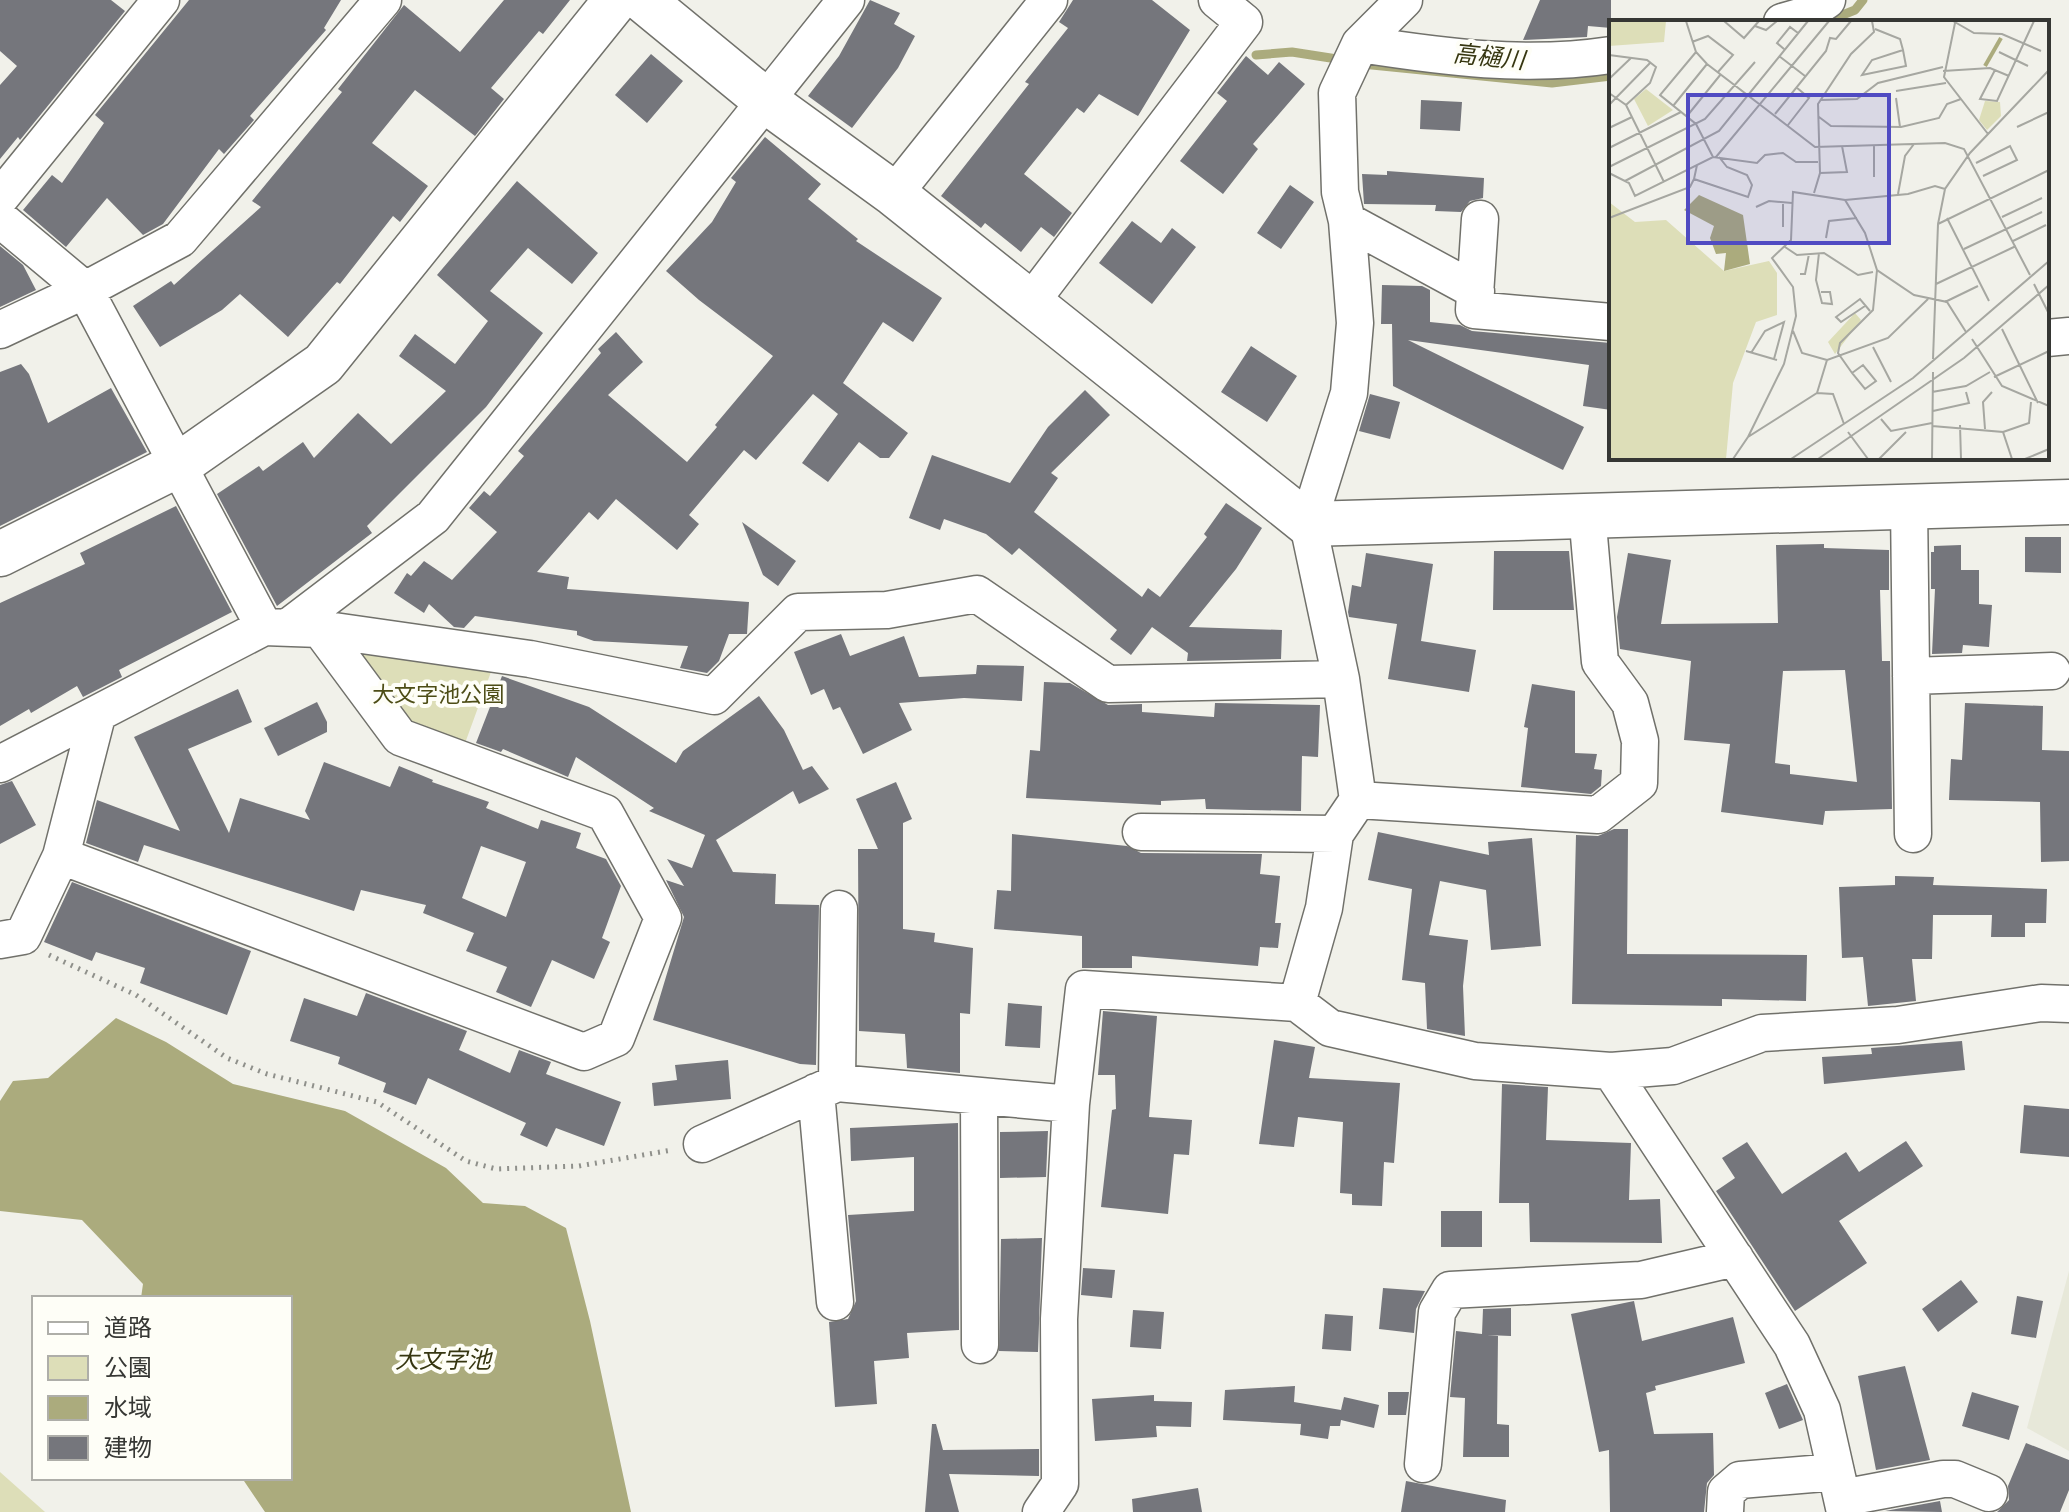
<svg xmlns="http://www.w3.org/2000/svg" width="2069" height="1512" font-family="Barlow,'Noto Sans JP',sans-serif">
<rect width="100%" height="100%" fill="#f1f1ea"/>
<path fill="#e7e8d9" d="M2069,1271V1451L2027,1428Z"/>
<path fill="#dddeb8" d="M366,646L495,661L464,746L412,727L361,654Z
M0,1472L45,1512H0Z"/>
<path fill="#abab7d" d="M116,1018L166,1042L233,1084L345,1111L446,1168L483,1203L525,1206L566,1228L590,1321L631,1512H265L242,1478H290V1298H141L143,1284L82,1220L0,1211V1101L13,1081L48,1078Z"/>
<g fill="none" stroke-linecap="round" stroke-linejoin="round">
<path stroke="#abab7d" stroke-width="9" d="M1825,22L1855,10L1863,0
M1256,55L1292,52L1337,59
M1362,64L1552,83L1611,76"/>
</g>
<path fill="#75767c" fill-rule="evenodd" d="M0,0H111L125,11L20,140L18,137L0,159V85L17,66L0,51Z
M189,0H341L324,28L326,30L250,116L254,120L224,154L219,149L163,224L143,235L107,198L66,247L23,210L52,175L62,183L104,123L95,115Z
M504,0H570L543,34L539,31L491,88L504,99L475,136L415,90L372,143L428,186L400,222L393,216L340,284L337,282L288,337L240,294L222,310L160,347L133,306L171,281L174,285L261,207L252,201L342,92L338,89L404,5L460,52Z
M870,0L900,13L894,24L915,36L898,68L852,128L808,96L839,56Z
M1073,0H1152L1190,30L1138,116L1099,94L1084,113L1077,108L1024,174L1072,213L1054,237L1041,227L1021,252L985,223L981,228L941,196L1029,84L1025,82L1068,28L1059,22Z
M1540,0H1611V28L1588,26L1587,37L1523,40Z
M651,54L683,81L647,123L615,95Z
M1246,56L1268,75L1279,62L1305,84L1253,144L1258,149L1223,194L1180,161L1227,101L1217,93Z
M1421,100L1462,102L1460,131L1420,129Z
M765,137L821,184L808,199L858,239L856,241L942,298L913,342L883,322L843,383L908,433L889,458H880L859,442L828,482L802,463L838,414L813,394L756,460L744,450L689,515L699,524L677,550L616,499L598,520L589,512L537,572L569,577L567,589L749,602L747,634H729L719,661L707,673L680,668L688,646L594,641L577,635V631L475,616L464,628L454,627L429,604L424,613L394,593L407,573L411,576L424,561L452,580L497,532L469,508L484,491L490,496L524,456L518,451L601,353L598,349L616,332L643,362L608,395L687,462L717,427L715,425L773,356L699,300L666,271L712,222L736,182L731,178Z
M1387,171L1484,178L1483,198L1470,201L1461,212L1435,211L1436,205L1364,204L1362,174L1387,175Z
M517,181L598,253L572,284L528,248L490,291L543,333L486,407L367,526L372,533L277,606L217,494L259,466L263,471L303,442L314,458L358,413L391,444L446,391L399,356L415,334L455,364L488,321L437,275Z
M1290,185L1314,202L1281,249L1257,233Z
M1132,221L1161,243L1172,228L1196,247L1152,304L1099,263Z
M0,246L23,265L36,290L0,307Z
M1382,285L1422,286L1430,290V322L1460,325L1472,331L1611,343V410L1583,406L1589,365L1408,340L1584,427L1563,470L1393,386L1392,324H1381Z
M1251,346L1297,376L1267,422L1221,392Z
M21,364L29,374L48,423L111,388L147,452L0,526V372Z
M1085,390L1110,415L1051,473L1058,478L1034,512L1142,597L1148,588L1160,597L1207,537L1204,534L1226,503L1262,528L1236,569L1189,627L1282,630L1281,659L1187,661L1188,653L1152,627L1131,655L1110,639L1117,630L1019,548L1012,555L986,534L944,519L940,530L909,518L932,455L1010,483L1048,427Z
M1370,394L1400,402L1390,439L1359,431Z
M176,506L232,612L119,670L122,677L83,697L77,686L31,713L29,709L0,726V603L85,564L80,553Z
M742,522L796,561L778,586L763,575Z
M2025,537H2061V573L2025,572Z
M1824,544V548L1889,550V590H1880L1882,661H1890L1892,809L1825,811L1823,825L1721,812L1730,744L1684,740L1691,661L1620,649L1617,617L1628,553L1671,560L1661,624L1778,623L1776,545ZM1845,670L1857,782L1790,774V765L1775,763L1783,671Z
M1961,545V570H1979V604L1992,605L1989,647L1963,645L1962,653L1932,654L1935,589H1931V552H1934V546Z
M1494,551H1569L1574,610H1493Z
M1366,553L1433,564L1421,641L1476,650L1469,692L1388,679L1397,624L1349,617L1348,612L1352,585L1361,587Z
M841,634L850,656L904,636L919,677L976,674L977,665L1024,666L1022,701L964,698L899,703L912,730L863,754L840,707L833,710L824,689L811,695L794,652Z
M502,676L589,707L676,763L683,751L759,696L784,730L803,770L812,766L829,789L799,804L793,791L716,840L733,872L776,874L775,904L819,905L816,1065L800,1064L653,1020L684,917L666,880L684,886L667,859L692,868L705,835L649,811L654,808L576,757L568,777L503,749L501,752L476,743Z
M1044,682L1070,683L1108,705L1142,704V712L1214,717L1215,703L1320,705L1318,757L1302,756L1301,811L1206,809L1205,799L1161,801V805L1026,798L1030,750L1040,751Z
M1532,684L1575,691V753L1597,754L1594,769L1602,770L1601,786L1591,794L1521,787L1528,728L1524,727Z
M238,689L252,722L188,749L229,833L240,798L310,820L305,811L324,762L390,787L399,766L433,780L432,782L489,802L486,808L538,829L541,820L581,833L576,848L606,859L621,886L602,938L610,942L594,979L552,960L531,1007L496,992L507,967L466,951L474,933L423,913L426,905L361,890L354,911L144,845L138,862L86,843L97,800L180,831L134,737ZM481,846L526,862L506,917L462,898Z
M317,702L327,722V732L278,756L264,728Z
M1965,703L2043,706L2042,750L2069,751V861L2041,862L2040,802L1949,800L1951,759L1962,760Z
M12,781L36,825L0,844V785Z
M896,782L912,819L903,823V929L935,933L934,942L973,948L970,1014L960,1013V1073L907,1068L905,1034L859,1031L858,849H878L856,799Z
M1614,829H1628L1627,954L1807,955L1806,1001L1722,999V1006L1572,1004L1576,835L1598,836Z
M1378,832L1489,855L1488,842L1532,838L1541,946L1491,950L1486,890L1440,881L1429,935L1468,940L1463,986L1465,1036L1427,1029L1425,983L1402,980L1412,889L1368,880Z
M1012,834L1127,846L1141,853L1262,854L1260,874L1280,876L1275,923H1281L1278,948L1260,947L1258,966L1132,956V968H1082V936L994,929L997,890L1011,891Z
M1895,876L1934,877L1933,885L2047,889L2046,923H2025V937H1991L1992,915H1933L1932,959H1912L1916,1001L1868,1006L1863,957L1842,958L1839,887L1895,885Z
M72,882L251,951L227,1015L140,983L145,968L96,952L92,961L44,942Z
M366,993L467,1031L459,1050L510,1073L519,1050L551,1062L546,1074L621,1102L604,1146L556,1128L547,1147L520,1135L526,1123L428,1078L416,1105L383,1092L386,1083L338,1064L340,1057L290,1041L304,998L357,1016Z
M1008,1003L1042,1006L1040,1048L1005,1046Z
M1103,1011L1157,1016L1149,1117L1192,1120L1189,1155L1174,1154L1168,1214L1101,1207L1112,1110L1116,1109L1115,1075H1098Z
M1274,1040L1315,1047L1309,1078L1400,1083L1394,1163L1384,1162L1382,1206L1352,1205V1194L1340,1193L1343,1122L1298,1117L1294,1147L1259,1144Z
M1962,1041L1965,1070L1824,1084L1822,1057L1872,1054L1871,1048Z
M728,1060L731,1099L654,1106L652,1083L677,1080L675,1065Z
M1502,1084L1548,1087L1546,1140L1631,1143L1629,1200L1660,1199L1662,1243L1530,1242L1529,1203H1499Z
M2024,1105L2069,1109V1157L2020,1153Z
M958,1123L959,1330L907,1333L909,1358L874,1361L877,1404L835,1407L829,1322L848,1319L856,1301L848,1215L914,1211V1157L851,1161L850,1128Z
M1048,1131L1046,1177L1000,1178V1132Z
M1906,1141L1923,1166L1839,1221L1867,1263L1795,1311L1716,1191L1735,1178L1722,1158L1747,1142L1782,1194L1846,1152L1859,1172Z
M1441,1211H1482V1247H1441Z
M1042,1238L1038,1352L999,1351L1001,1239Z
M1083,1268L1115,1270L1112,1298L1081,1295Z
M1961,1280L1978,1302L1938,1332L1922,1309Z
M1383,1288L1425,1291L1416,1309L1414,1333L1379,1329Z
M2017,1296L2043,1301L2036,1338L2011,1334Z
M1634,1301L1642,1341L1733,1317L1745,1363L1655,1386L1656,1390L1646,1393L1654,1434L1713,1433L1714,1475L1707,1483L1704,1512H1610L1609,1450L1599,1452L1571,1314Z
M1511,1308V1336L1487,1335L1498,1336L1497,1424L1509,1425V1457H1463L1465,1398L1450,1397L1456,1331L1482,1334L1483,1309Z
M1133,1310L1164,1312L1161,1349L1130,1347Z
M1325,1314L1353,1316L1351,1351L1322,1349Z
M1905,1366L1930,1460L1876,1470L1858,1376Z
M1787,1384L1803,1420L1779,1429L1765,1393Z
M1295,1386L1294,1402L1341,1410L1344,1397L1379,1405L1374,1428L1341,1420L1340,1426H1330L1328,1439L1300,1435L1301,1424L1223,1420L1225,1390Z
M1388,1392H1409L1406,1415H1388Z
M1972,1392L2019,1406L2009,1440L1962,1426Z
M1154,1395V1401L1192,1402L1191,1427L1156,1426L1157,1437L1095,1441L1092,1399Z
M932,1424H936L943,1450L1039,1449V1476L949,1474L959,1512H925Z
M2026,1443L2069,1460V1490L2060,1512H1997L2009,1500L2008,1486Z
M1406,1481L1506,1500L1505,1512H1401Z
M1198,1488L1202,1512H1133L1132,1499Z
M1940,1501L1942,1512L1885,1511Z"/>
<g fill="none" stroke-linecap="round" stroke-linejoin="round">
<defs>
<path id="minor" d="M1782,22L1803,16L1827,0
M1360,44C1444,57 1526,68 1611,55
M894,194L1049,0
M0,198L161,0
M0,219L85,290L264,627
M1480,219L1474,310L1611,322
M1347,221L1476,291
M1030,303L1244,22L1217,0
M0,330L85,290L180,239L383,0
M2047,338L2069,336
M1909,505L1913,834
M287,628L433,517L846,0
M1911,676L2052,671
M97,716L61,856L584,1052L616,1038L663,918L605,813L400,737L320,629
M0,764L264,627L320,629L530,659L714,696L798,612L887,610L977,594L1108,684L1341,679
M1358,800L1598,815L1639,783L1640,741L1630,703L1600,662L1587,513
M1141,832L1335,834
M0,940L23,936L61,856
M1297,1003L1324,908L1335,834L1358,800L1341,679L1308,524L1349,393L1355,323L1347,221L1340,192L1337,93L1360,44L1404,0
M1611,1071L1673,1066L1762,1033L1898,1025L2041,1003L2069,1004
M837,1083L839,909
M816,1092L835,1302
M979,1096L980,1345
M702,1144L837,1083L1071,1104
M1423,1464L1437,1312L1450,1290L1641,1280L1735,1258
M1842,1498L1943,1479H1955L1989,1493
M1041,1512L1060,1484L1059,1319L1071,1104L1084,989L1297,1003L1330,1028L1475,1061L1611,1071L1792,1345L1822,1410L1845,1512
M1725,1512L1726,1492L1740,1480L1836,1472"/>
<path id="tertiary" d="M643,0L766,101L894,194L1308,524L2069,502
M0,554L180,464L323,364L616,0"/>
</defs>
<use href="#minor" stroke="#71716b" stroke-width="39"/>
<use href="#tertiary" stroke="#71716b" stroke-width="47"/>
<path stroke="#8f908b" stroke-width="5" stroke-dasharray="2 6" stroke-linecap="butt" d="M49,955L136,995L227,1058L267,1074L377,1102L466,1161L496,1169L579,1166L672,1150"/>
<use href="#minor" stroke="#fff" stroke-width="36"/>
<use href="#tertiary" stroke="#fff" stroke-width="44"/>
</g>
<g text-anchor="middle" stroke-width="8" stroke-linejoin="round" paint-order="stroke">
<g font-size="22" fill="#4d4d16" stroke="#fefef7">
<text x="438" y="702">大文字池公園</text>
</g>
<g font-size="24" font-style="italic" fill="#363610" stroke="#fefef7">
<text transform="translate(1489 57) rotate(6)" y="8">高樋川</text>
<text x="443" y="1368">大文字池</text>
</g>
</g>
<g transform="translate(1609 20)">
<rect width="440" height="440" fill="#f1f1ea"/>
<path d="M0,1H57L55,22L0,26ZM37,69L64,90L39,106L25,79ZM376,81L391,82L392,96L378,110L370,100ZM0,182L26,202L57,200L115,251L160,241L168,253V295L147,302L124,363L117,439H0ZM246,293L252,300L226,334L219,322Z" fill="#dddeb8"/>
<path d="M90,175L134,195L141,244L115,251L117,233L107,234L101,218L105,206L75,190Z" fill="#abab7d"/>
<path fill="none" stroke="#abab7d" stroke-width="4" d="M376,46L392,18"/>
<path fill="none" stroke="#a6a7a1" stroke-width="2" d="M77,1L87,32L98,44L206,127L336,123L355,129L421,255M115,1L135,18L150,1M344,1L365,13L393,14L432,31M346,3L335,57L379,114M146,6L157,10L168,1M266,9L291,19L294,30L297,46L253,55L263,40L294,30M83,22L99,16L124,35L109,52M175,29L168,23L181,7L189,13M87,32L51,75L87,104L104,137M390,32L419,46M0,35L38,40L47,47L41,63L17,85M170,36L196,56M386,50L371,79L388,81L425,1M334,51L381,48L400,56M0,59L22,38M287,71L337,63M0,73L17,85L55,162M287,78L291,107M211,80L248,79L269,63L334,47M0,85L42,42M64,86L98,44M166,94L217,31L221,18L227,19L242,1M78,96L112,54M210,97L222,106L292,107L330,98L338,84L352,79M179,105L200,78L187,67M408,107L440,92M0,108L23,97M265,125V157M0,128L72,92M107,137L220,1M367,143L401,126L408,140L374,156M88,145L85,159L139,177L143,165L138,155L118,147L110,137M0,147L96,99L146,42M0,153L20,163L26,176L104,137L148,143L156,135L174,133L187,142H209M211,153L238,152L233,126M16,161L110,111L199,1M205,173L211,153L209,84L242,34L265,12L263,1M289,174L296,136L305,124M236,180L299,174L326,166L336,169M174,182V207M147,187L160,181L183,183M393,197L433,178M0,198L81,167L85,159M338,198L380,281M329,204L440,150M217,218L220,201L248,198M404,221L437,205M176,227L188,235L215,233L249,255L264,252M355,229L433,192M210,233L207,260L213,283L223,284L221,272H212M191,254H196L200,234M327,264L407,226M425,264L440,294M336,282L369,266M256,286L232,302L227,297L251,279L261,291M393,309L429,383M184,311L193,333L218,340M363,319L393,366L440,386M264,327L282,362M137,331L168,340M142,333L156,311L175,302L165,339M324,339L329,204L336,169L361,133L440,50M243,353L254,345L267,361L256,369L243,353L229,333L231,323L264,290L268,250M385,357L440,331M323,372L357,366L381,352M208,373L218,340L279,318L319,279M324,391L360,383L357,372M272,399L282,411L323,403M351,405L352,439M323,406L394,412L403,439M376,409L374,382L383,372M239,412L259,439M394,412L420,403L422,382M139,417L175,344L187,296L184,267L163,238L182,220L184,172L236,180L256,213L268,250L305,275L338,282L357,312M124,439L139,417L208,373L224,374L235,404M182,439L304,358L440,241M209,439L355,338L440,265M270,439L297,412M323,439L324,352M416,439L440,429"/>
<path fill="#504bc2" fill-opacity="0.15" stroke="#504bc2" stroke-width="4" d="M79,75H280V223H79Z"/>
<rect width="440" height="440" fill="none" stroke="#363734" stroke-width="4"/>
</g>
<rect x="32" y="1296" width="260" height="184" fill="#fefef7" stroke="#aeaea9" stroke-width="2"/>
<rect x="48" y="1322" width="40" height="12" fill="#ffffff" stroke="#aeaea9" stroke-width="2"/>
<text x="104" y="1336" font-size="24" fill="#363734">道路</text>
<rect x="48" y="1356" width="40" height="24" fill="#dddeb8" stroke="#aeaea9" stroke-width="2"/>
<text x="104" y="1376" font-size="24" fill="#363734">公園</text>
<rect x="48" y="1396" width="40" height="24" fill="#abab7d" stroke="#aeaea9" stroke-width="2"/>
<text x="104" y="1416" font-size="24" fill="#363734">水域</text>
<rect x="48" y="1436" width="40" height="24" fill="#75767c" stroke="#aeaea9" stroke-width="2"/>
<text x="104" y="1456" font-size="24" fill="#363734">建物</text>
</svg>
